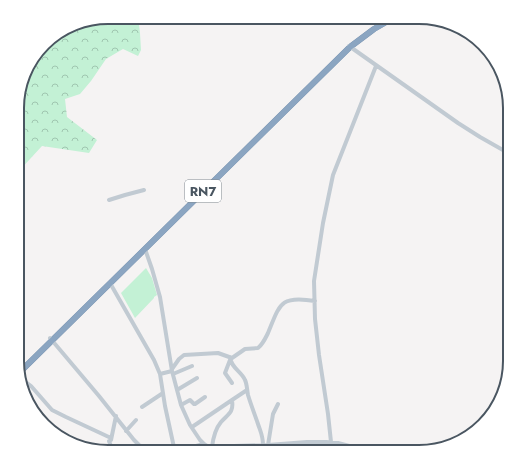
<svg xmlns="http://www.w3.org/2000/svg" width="527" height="469" font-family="Jost,sans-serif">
<defs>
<pattern id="forest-crowns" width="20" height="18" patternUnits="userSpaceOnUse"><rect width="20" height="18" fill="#c3f1d5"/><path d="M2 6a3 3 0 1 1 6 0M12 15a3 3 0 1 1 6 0" fill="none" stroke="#a0c6b0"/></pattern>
</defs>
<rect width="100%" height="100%" fill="#f5f3f3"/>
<path fill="#c3f1d5" d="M146,268L152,278L157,295L154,297V298L135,318L121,293Z"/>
<path fill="url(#forest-crowns)" d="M135,21L139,25L140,33L141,50L138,56L123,49L106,59L91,81L80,94L65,99L67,117L97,140L89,153L42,146L18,172L19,91L48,39L79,22Z
M48,423L50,424L95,449L68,443L46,425Z"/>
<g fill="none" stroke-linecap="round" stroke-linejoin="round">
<defs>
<path id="highway" d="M20,372L350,47L374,29L393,18"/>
</defs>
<use href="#highway" stroke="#7690ad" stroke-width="6"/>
<path stroke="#c1cad2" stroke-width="4" d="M349,46L458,123L480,137L510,154
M109,200L125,195L144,190
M145,249L152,269L160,297L172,371L181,405L190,425L200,440L204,444L207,446L219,448L234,446L268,445L307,442H326L338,443L372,452
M110,283L154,360L160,374L165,406L175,452
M50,338L99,396L134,440L139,445L154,452
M230,357C231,368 241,371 245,380C247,384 247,390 248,395C251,405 255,415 258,424C261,433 263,436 263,445
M230,360L225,373L232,383
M172,369L179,359L184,355L218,353L232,358L245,349L258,348C263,344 265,339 268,333C280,304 280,295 315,301
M160,374L172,371
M173,374L192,366
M23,380L31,386L52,410L66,417L111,438
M177,390L197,378
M181,405L190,400L194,404H195L205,397
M142,407L163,393
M192,427L232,400
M126,431L136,420
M472,432L481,427
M268,445L273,414L278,404
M212,447C213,439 216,428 221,422C228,414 234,413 232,400L247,390
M113,452L109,441L111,440L116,416
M119,452L139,451
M172,452L204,444
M280,452L285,444
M331,452V442L328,414L319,355L315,319L314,281L323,223L333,175L376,66"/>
<use href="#highway" stroke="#8ba5c1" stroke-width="5.5"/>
</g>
<g text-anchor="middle" stroke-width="4" stroke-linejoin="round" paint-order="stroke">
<rect fill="#fff" stroke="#808990" stroke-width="1" x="185" y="180" width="36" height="22" rx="3"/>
<g font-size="13" font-weight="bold" fill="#4a5661">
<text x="203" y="196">RN7</text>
</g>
</g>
<path d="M0 0H527V469H0ZM108 24H419A84 84 0 0 1 503 108V361A84 84 0 0 1 419 445H108A84 84 0 0 1 24 361V108A84 84 0 0 1 108 24Z" fill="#fff" fill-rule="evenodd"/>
<path fill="none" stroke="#4a5661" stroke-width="2" d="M108 24H419A84 84 0 0 1 503 108V361A84 84 0 0 1 419 445H108A84 84 0 0 1 24 361V108A84 84 0 0 1 108 24Z"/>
</svg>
